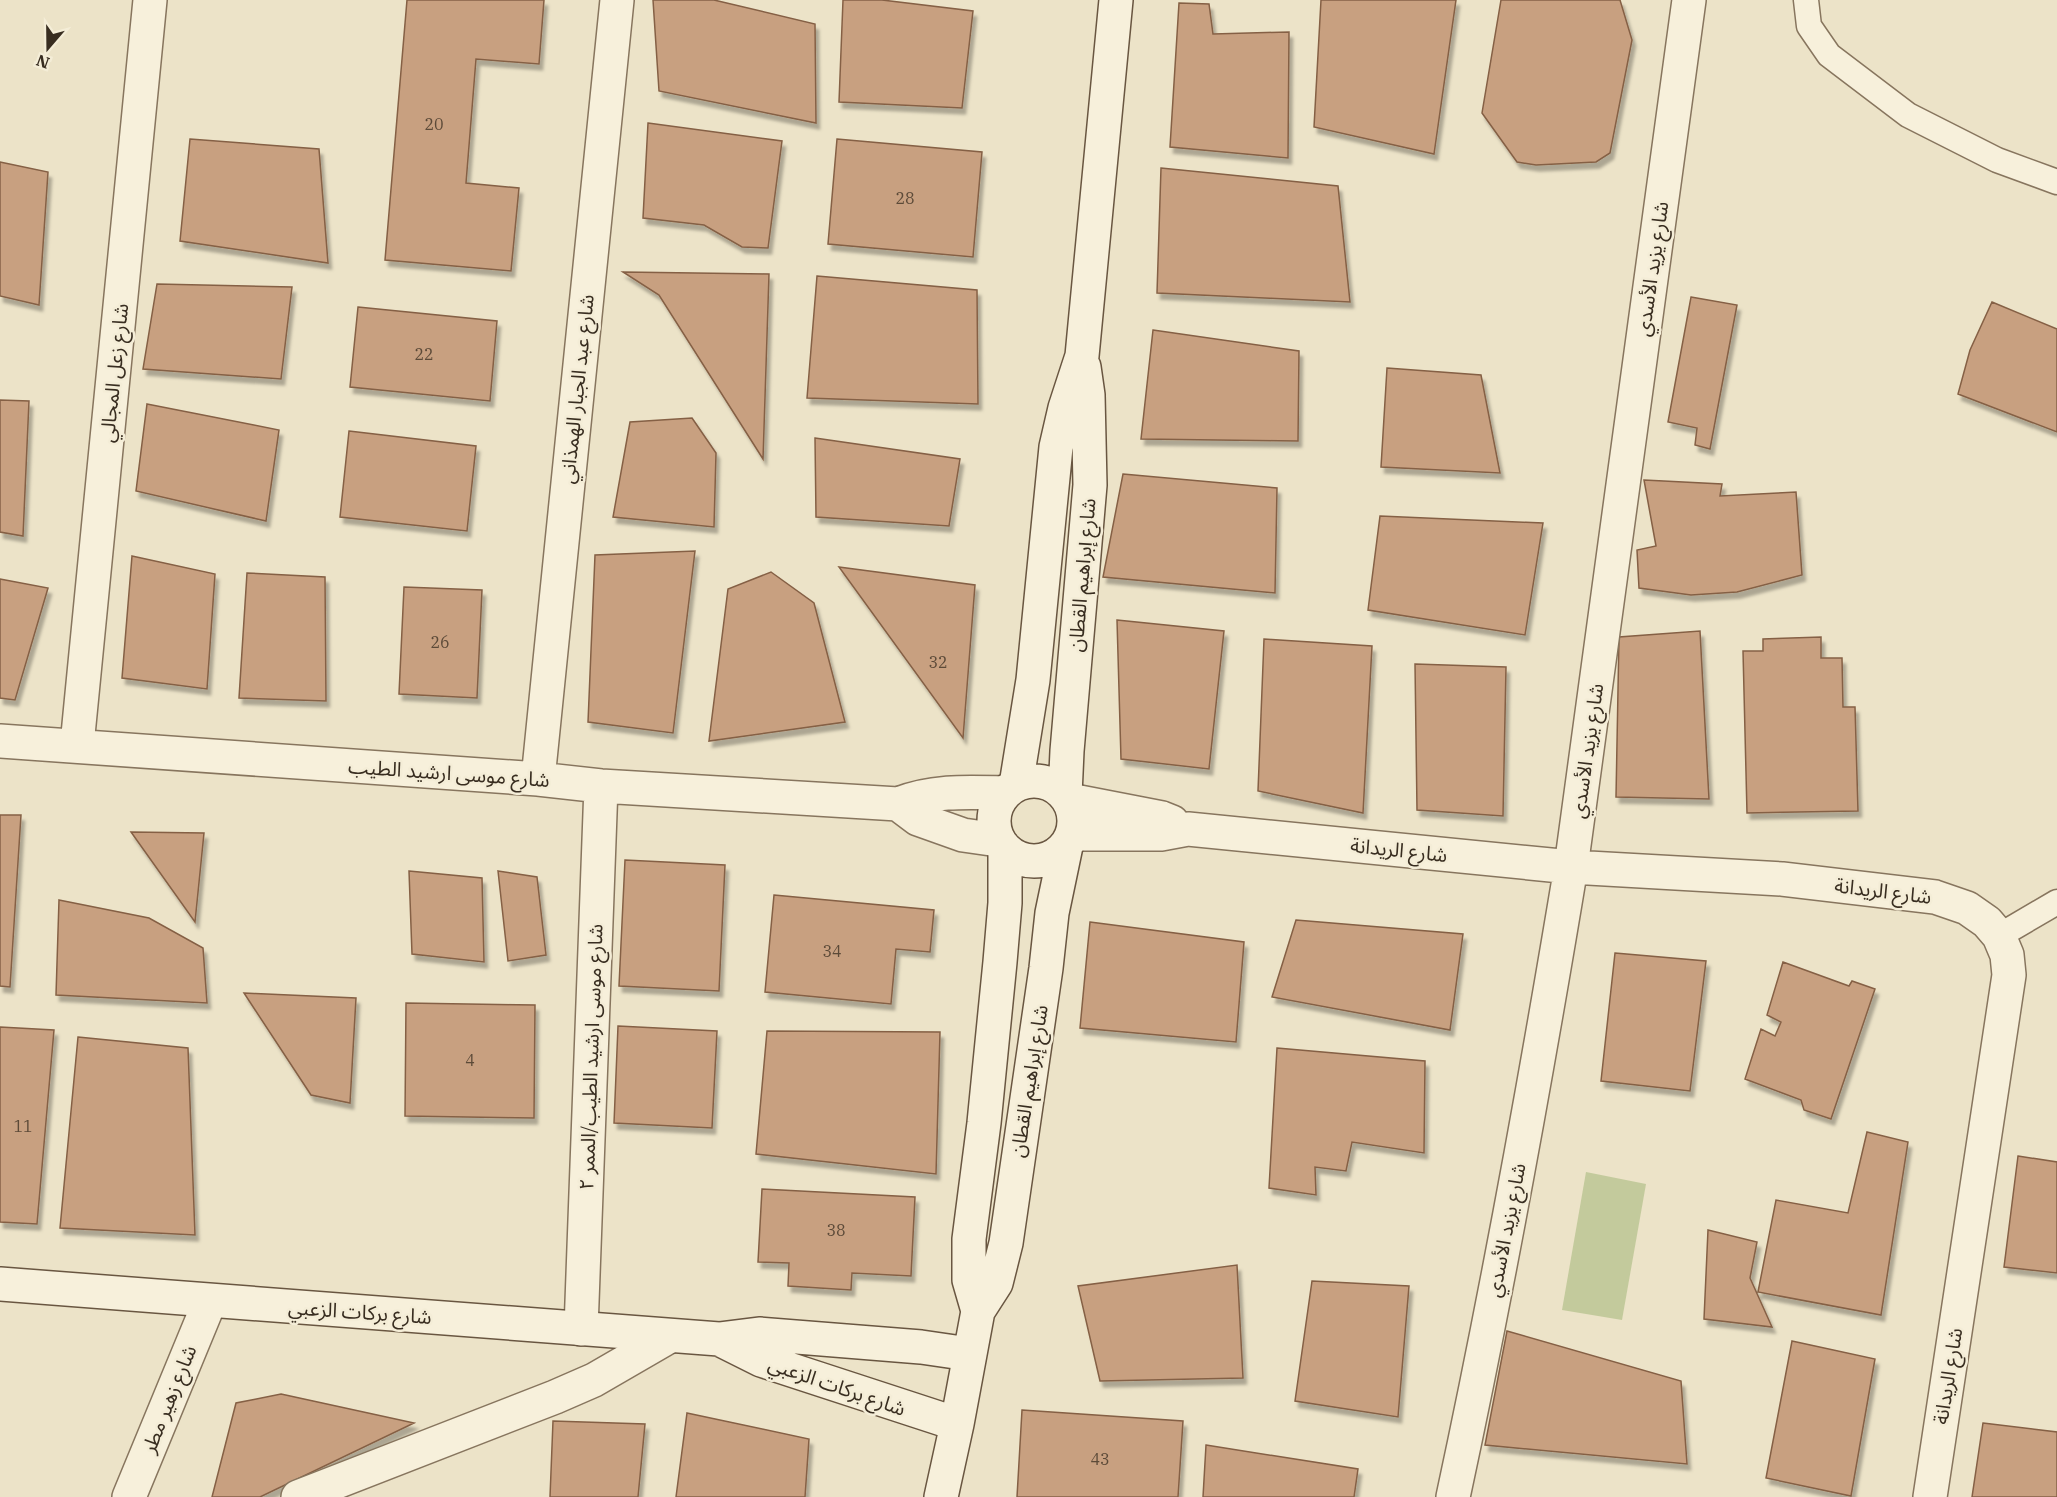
<svg xmlns="http://www.w3.org/2000/svg" width="2057" height="1497" font-family="'IBM Plex Serif','Noto Sans Arabic',serif">
<defs>
<filter id="shadow"><feDropShadow dx="3.5" dy="6" stdDeviation="1.5" flood-color="#0004"/></filter>
</defs>
<rect width="100%" height="100%" fill="#ece3c8"/>
<path fill="#c3ca9c" d="M1586,1172L1646,1184L1622,1320L1562,1310Z"/>
<path fill="#c8a080" stroke="#856045" stroke-width="1.5" filter="url(#shadow)" d="M407,0H544L539,64L476,59L466,183L519,188L511,271L385,260Z
M653,0H714L815,24L816,123L659,91Z
M843,0H882L973,11L962,108L839,102Z
M1321,0H1456L1434,154L1314,127Z
M1501,0H1620L1632,40L1610,153L1596,162L1536,165L1517,162L1482,113Z
M1179,3L1209,4L1213,34L1289,32L1288,158L1170,147Z
M648,123L782,141L768,248L742,247L704,225L643,218Z
M190,139L319,149L328,263L180,241Z
M837,139L982,152L973,257L828,244Z
M0,162L48,172L39,305L0,296Z
M1161,168L1338,186L1350,302L1157,293Z
M623,272L769,274L763,459L659,295Z
M817,276L977,290L978,404L807,398Z
M157,284L292,287L281,379L143,369Z
M1691,297L1737,305L1710,449L1695,445L1697,428L1668,422Z
M1992,302L2057,329V432L1958,394L1970,350Z
M358,307L497,321L490,401L350,387Z
M1153,330L1299,351L1298,441L1141,439Z
M1387,368L1481,375L1500,473L1381,467Z
M0,400L29,401L23,536L0,532Z
M147,404L279,430L266,521L136,491Z
M692,418L716,453L714,527L613,517L630,422Z
M349,431L476,446L467,531L340,517Z
M815,438L960,459L949,526L816,517Z
M1123,474L1277,488L1275,593L1103,577Z
M1644,480L1722,484L1720,496L1796,492L1802,575L1737,592L1691,595L1639,588L1637,550L1656,546Z
M1380,516L1543,523L1525,635L1368,610Z
M695,551L673,733L588,722L595,555Z
M132,556L215,574L207,689L122,678Z
M839,567L975,585L963,738Z
M771,572L814,603L845,722L709,741L728,589Z
M247,573L325,577L326,701L239,698Z
M0,579L48,588L15,700L0,698Z
M404,587L482,590L477,698L399,694Z
M1117,620L1224,631L1209,769L1121,759Z
M1700,631L1709,799L1616,797L1619,637Z
M1821,637V658H1842L1843,707H1855L1858,811L1747,813L1743,651H1763V639Z
M1264,639L1372,646L1363,813L1258,791Z
M1415,664L1506,667L1503,816L1417,810Z
M0,815H21L10,987L0,986Z
M131,832L204,833L195,922Z
M625,860L725,865L719,991L619,986Z
M409,871L482,878L484,962L412,954Z
M498,871L537,877L546,955L508,961Z
M774,895L934,910L930,952L896,949L891,1004L765,992Z
M59,900L149,918L203,948L207,1003L56,995Z
M1296,920L1463,934L1450,1030L1272,997Z
M1090,922L1244,942L1236,1042L1080,1028Z
M1615,953L1706,961L1690,1091L1601,1081Z
M1783,962L1849,986L1852,981L1875,989L1831,1119L1804,1110L1801,1100L1745,1079L1761,1029L1775,1036L1781,1022L1767,1015Z
M244,993L356,998L350,1103L311,1095Z
M406,1003L535,1005L534,1118L405,1116Z
M618,1026L717,1031L712,1128L614,1123Z
M0,1027L54,1030L37,1224L0,1222Z
M767,1031L940,1032L936,1174L756,1154Z
M78,1037L188,1048L195,1235L60,1228Z
M1277,1048L1425,1061L1424,1153L1352,1142L1346,1171L1315,1167L1316,1195L1269,1188Z
M1867,1132L1908,1142L1881,1315L1758,1292L1776,1200L1848,1213Z
M2018,1156L2057,1162V1273L2004,1267Z
M762,1189L915,1197L911,1276L852,1273L851,1290L788,1286L789,1263L758,1262Z
M1708,1230L1757,1242L1750,1278L1772,1327L1704,1319Z
M1237,1265L1243,1378L1100,1381L1078,1286Z
M1312,1281L1409,1286L1398,1417L1295,1401Z
M1507,1331L1681,1381L1687,1464L1485,1445Z
M1792,1341L1875,1359L1851,1496L1766,1478Z
M281,1394L414,1423L260,1497H212L236,1403Z
M1022,1410L1183,1421L1178,1497H1017Z
M687,1413L809,1439L805,1497H676Z
M553,1421L645,1424L638,1497H550Z
M1983,1423L2057,1432V1497H1972Z
M1206,1445L1358,1469L1354,1497H1203Z"/>
<g fill="none" stroke-linecap="round" stroke-linejoin="round">
<defs>
<path id="lane" d="M1806,0L1809,26L1829,55L1908,115L1997,160L2057,182
M1999,936L2057,902"/>
<path id="street" d="M0,741L538,779L601,786L898,804C932,790 968,792 1004,793
M77,745L150,0
M538,779L617,0
M1069,800L1162,818L1172,822
M898,804L918,819L963,835L998,840
M1073,834H1161L1188,829L1571,867L1782,879L1935,897L1967,908L1987,922L1999,936L2007,955L2009,975L1930,1497
M581,1329L601,786
M129,1497L210,1301
M298,1497L555,1397L594,1380L670,1336
M1453,1497C1498,1288 1536,1078 1571,867L1689,0"/>
<path id="secondary" d="M994 821a40 40 0 1 1 80 0a40 40 0 1 1-80 0Z
M1016,785L1033,680L1056,447L1065,408L1082,356L1116,0
M1065,795L1067,751L1090,485L1088,395L1084,367
M0,1284L719,1339L759,1334L921,1347L969,1354
M978,1311L969,1280V1239L984,1123L1000,962L1005,903V850
M719,1339L761,1360L957,1424
M941,1497L957,1424L978,1311L996,1283L1006,1243L1046,968L1052,913L1066,846"/>
</defs>
<use href="#lane" stroke="#87755e" stroke-width="27"/>
<use href="#street" stroke="#87755e" stroke-width="36"/>
<use href="#secondary" stroke="#695641" stroke-width="36"/>
<use href="#lane" stroke="#f7f0db" stroke-width="24"/>
<use href="#street" stroke="#f7f0db" stroke-width="33"/>
<use href="#secondary" stroke="#f7f0db" stroke-width="33"/>
</g>
<g text-anchor="middle" stroke-width="5" stroke-linejoin="round" paint-order="stroke">
<g font-size="16" fill="#5c4a38">
<text x="434" y="130">20</text>
<text x="905" y="204">28</text>
<text x="424" y="360">22</text>
<text x="440" y="648">26</text>
<text x="938" y="668">32</text>
<text x="832" y="957">34</text>
<text x="470" y="1066">4</text>
<text x="23" y="1132">11</text>
<text x="836" y="1236">38</text>
<text x="1100" y="1465">43</text>
</g>
<g font-size="20" fill="#382d20" stroke="#f4edd7">
<text transform="translate(1652 269) rotate(-82)" y="7">شارع يزيد الأسدي</text>
<text transform="translate(114 373) rotate(-84)" y="7">شارع زعل المجالي</text>
<text transform="translate(577 389) rotate(-84)" y="7">شارع عبد الجبار الهمذاني</text>
<text transform="translate(1082 575) rotate(-85)" y="7">شارع إبراهيم القطان</text>
<text transform="translate(1587 751) rotate(-82)" y="7">شارع يزيد الأسدي</text>
<text transform="translate(449 773) rotate(4)" y="7">شارع موسى ارشيد الطيب</text>
<text transform="translate(1399 850) rotate(6)" y="7">شارع الريدانة</text>
<text transform="translate(1883 891) rotate(7)" y="7">شارع الريدانة</text>
<text transform="translate(591 1057) rotate(-88)" y="7">شارع موسى ارشيد الطيب/الممر ٢</text>
<text transform="translate(1029 1081) rotate(-81)" y="7">شارع إبراهيم القطان</text>
<text transform="translate(1506 1230) rotate(-79)" y="7">شارع يزيد الأسدي</text>
<text transform="translate(360 1312) rotate(4)" y="7">شارع بركات الزعبي</text>
<text transform="translate(1948 1376) rotate(-81)" y="7">شارع الريدانة</text>
<text transform="translate(837 1386) rotate(19)" y="7">شارع بركات الزعبي</text>
<text transform="translate(169 1399) rotate(-68)" y="7">شارع زهير مطر</text>
</g>
</g>
<g transform="translate(48 48) rotate(200)" stroke="#f4edd7" stroke-width="4.5" paint-order="stroke">
<path d="M0-4.5L10 22L0 15L-10 22Z" fill="#382d20"/>
<text y="-9" font-size="16" font-weight="bold" text-anchor="middle" fill="#382d20">N</text>
</g>
</svg>
